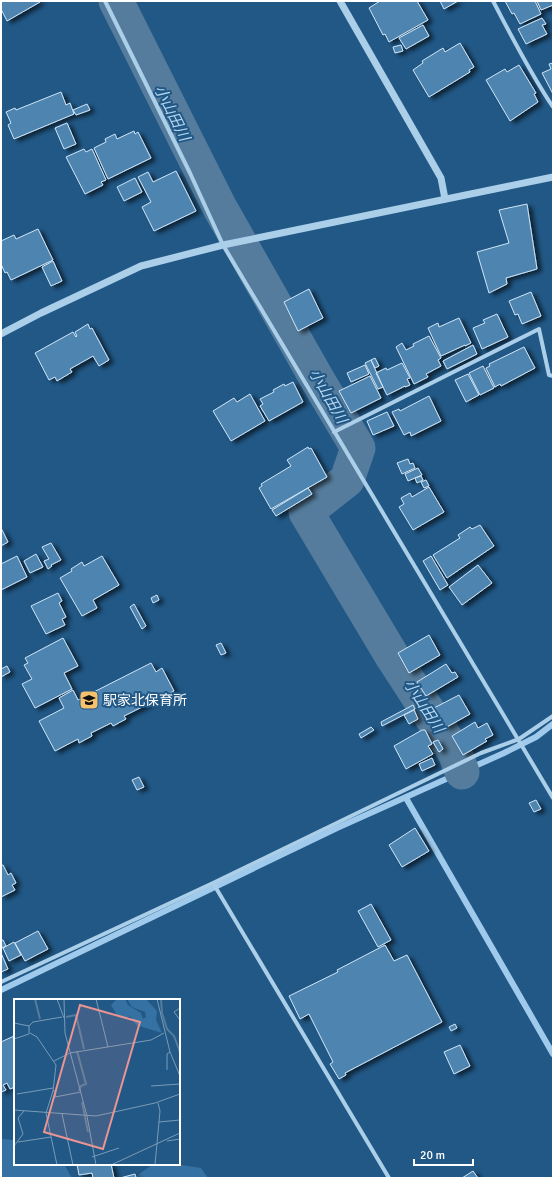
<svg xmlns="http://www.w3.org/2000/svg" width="554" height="1179" font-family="Signika,'Noto Sans JP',sans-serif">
<defs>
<filter id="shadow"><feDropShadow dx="4.5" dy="2.5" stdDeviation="2" flood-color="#0009"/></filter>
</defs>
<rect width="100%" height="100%" fill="#215886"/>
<path fill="#3572a3" d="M1,1139L15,1140V1164H64L72,1178H1Z
M153,1164H174L201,1168L208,1178H134Z"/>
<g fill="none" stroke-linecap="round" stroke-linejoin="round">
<path stroke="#9fcaeb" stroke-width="6" d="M406,798L553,1054
M1,990L337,828L504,753L536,737L553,724"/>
<path stroke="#557c9c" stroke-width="35" d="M116,1L220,208L317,379L358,448L347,480L306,512L392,656L455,753L462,772"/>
</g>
<path fill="#4e84b0" stroke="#cfe5f7" filter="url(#shadow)" d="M1,1H39L40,2L7,21L1,9Z
M380,1H417L428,20L389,42L385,34L383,35L369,8Z
M440,1H458L444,9Z
M505,1H535L541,14L520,24L514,13L512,14Z
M537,1H553V5L541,10Z
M542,18L546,24L542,25L547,34L526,44L518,29Z
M423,25L429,36L406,49L399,38Z
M460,43L474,67L469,70L470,72L429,97L413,70L423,63L422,61L443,48L445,52Z
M401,45L403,51L395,53L393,47Z
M553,63V94L542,73L551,69L549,64Z
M519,65L536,93L534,94L538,102L510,121L486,80L505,69L507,72Z
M61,92L66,105L70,103L74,114L14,139L8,125L11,123L6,112L15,108L16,110Z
M87,104L90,110L76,115L73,110Z
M67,123L76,144L64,149L55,128Z
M134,131L135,134L138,132L151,158L108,179L94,148L106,142L105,139L115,134L117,139Z
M84,149L86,152L92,149L106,180L101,182L103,185L85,194L66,157Z
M176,171L196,211L154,231L142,207L151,202L138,177L148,172L153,182Z
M135,178L142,192L124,201L117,187Z
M527,204L537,269L506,278L507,284L489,293L477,252L509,243L499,210Z
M38,229L53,260L11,280L7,272L5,273L1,264V241L14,235L16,239Z
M53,261L62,281L51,286L42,267Z
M309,289L323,318L298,331L284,302Z
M531,292L541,316L522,324L518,314L515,315L509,301Z
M497,314L508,337L482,349L473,328L485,323L483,320Z
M459,318L471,343L465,346V345L441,356L428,328L438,323L439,327Z
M88,324L90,329L92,328L109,360L99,366L93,356L70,369L72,372L57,381L55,377L49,380L35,353L73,332L76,337L77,336L75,332Z
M429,336L441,358L438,360L441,366L426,374L428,377L414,384L396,347L402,343L406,350L414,346L413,344Z
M473,345L477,354L447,369L443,361Z
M524,347L535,368L501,386L500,384L495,387L486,368L490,366L489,364Z
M375,358L379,366L375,368L371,360Z
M371,360L383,387L378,389L365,363Z
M402,363L410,378L407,379L410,385L405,387V386L387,395L376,373L386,368L387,370Z
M365,365L369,374L351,382L347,373Z
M483,366L494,388L480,395L469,373Z
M468,374L479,395L466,402L455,380Z
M370,376L381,398L351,413L339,391Z
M293,382L303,402L269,421L260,406L263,404L260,399L274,392L273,390L284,384L285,386Z
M250,394L265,421L231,441L213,411L234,398L237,402Z
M429,396L441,421L411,436L410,432L404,435L392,412L399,409L400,411Z
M387,412L394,426L373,435L367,421Z
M308,447L309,449L311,448L327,477L271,509L259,488L262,486L261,484L291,466L287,460Z
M408,459L410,464L413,463L415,468L402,474L397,463Z
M418,468L422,475L408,481L405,474Z
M421,476L423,480L417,483L415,478Z
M426,480L429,486L424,488L421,482Z
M429,487L444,512L413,530L399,507L404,504L401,498L410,493L412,497Z
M308,488L312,494L276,516L272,510Z
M480,525L494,546L447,578L433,555L460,538L458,535L470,527L472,529Z
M1,528L8,542L1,546Z
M51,543L61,560L51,565L52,566L48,569L44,561L49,559L42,547Z
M36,554L43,567L30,573L24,561Z
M17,556L27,577L1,590V564Z
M102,556L119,585L93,600L97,608L82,616L60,578L72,571L71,569L82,562L84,566Z
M431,556L448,585L440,590L423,561Z
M478,565L492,583L462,605L449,587Z
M58,593L62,601L59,603L66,617L62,619L65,625L46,634L31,606Z
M157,595L159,600L153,603L151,598Z
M134,604L146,626L142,629L130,607Z
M429,635L440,655L409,673L398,653Z
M63,638L78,666L64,673L72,689L35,708L22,684L32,679L24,665L28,663L25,658Z
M221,643L226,653L221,655L216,645Z
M151,663L156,672L162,668L174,691L124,716L126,719L113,726L111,723L91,733L92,736L79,743L78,739L55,751L39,721L64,708L59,698L73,690L78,700Z
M446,664L452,673L455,672L458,677L426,696L417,682Z
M7,666L10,672L1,677V669Z
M459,695L470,714L445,728L434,708Z
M413,705L415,709L382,726L381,722Z
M414,710L418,719L409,724L404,715Z
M475,722L478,728L487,723L493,735L485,739L487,741L463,755L452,736Z
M371,727L374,730L361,738L359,734Z
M422,730H425L432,744L428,746L433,754L406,769L394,746Z
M438,740L443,749L439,752L433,742Z
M432,758L435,765L422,771L419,764Z
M139,777L144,787L137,790L132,780Z
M536,800L541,809L534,812L529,803Z
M415,828L429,851L402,867L389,845Z
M1,865H3L8,875L11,873L16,883L12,885L15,890L1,897Z
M371,904L391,940L378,947L358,911Z
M38,931L48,949L25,961L15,943Z
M1,940H3L6,946L2,948Z
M14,942L21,955L9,961L3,948Z
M385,945L394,961L407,955L442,1022L345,1073L346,1075L339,1079L330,1064L333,1062L309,1014L300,1019L289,996L338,972L337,970Z
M1,953L8,969L1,972Z
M455,1024L457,1028L451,1031L449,1027Z
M14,1036L15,1040V1087L10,1089L7,1083L3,1085L6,1090L1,1092V1042Z
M460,1045L470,1066L454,1074L444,1052Z
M77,1164H111L114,1178H93L92,1173L79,1175Z
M473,1171L478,1178H462Z
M135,1174L136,1178H120Z"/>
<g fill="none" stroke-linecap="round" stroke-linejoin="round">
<path stroke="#abcee9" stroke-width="4" d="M105,1L190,173L223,245L553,798
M493,1C512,37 530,73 553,107
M334,432L539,329L549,375L553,376
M213,883L389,1178
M1,982L213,883L481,753L519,739L553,716"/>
<path stroke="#abcee9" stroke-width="7" d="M340,1L441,178L445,199
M1,334L41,313L141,266L223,245L553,177"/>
</g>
<defs>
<symbol id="school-square" viewBox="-11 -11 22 22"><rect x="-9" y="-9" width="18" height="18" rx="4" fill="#f6c06c" stroke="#215886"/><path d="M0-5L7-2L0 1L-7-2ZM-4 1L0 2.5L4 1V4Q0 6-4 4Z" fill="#111"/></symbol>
</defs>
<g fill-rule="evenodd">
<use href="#school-square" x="78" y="689" width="22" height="22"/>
</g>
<g text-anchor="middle" stroke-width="4" stroke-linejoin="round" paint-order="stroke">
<g font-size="14" fill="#fff" stroke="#215886" text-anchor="start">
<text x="103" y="705">駅家北保育所</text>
</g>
<g font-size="15" font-style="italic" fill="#b6d7f1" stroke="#215886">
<text transform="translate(172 113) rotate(63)" y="5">小山田川</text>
<text transform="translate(328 396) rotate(60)" y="5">小山田川</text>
<text transform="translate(424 706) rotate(57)" y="5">小山田川</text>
</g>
</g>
<g transform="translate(14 999)">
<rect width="166" height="166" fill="#215886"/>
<path d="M103,0H111L114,6L127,14L129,20L132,18L131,13L118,8L113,0H132L143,12L142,21L148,34L122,26L117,18H104L97,6Z" fill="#3572a3"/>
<path fill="none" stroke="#557c9c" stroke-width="2" d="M21,0L26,20M147,0L148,14L153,30L160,37L166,53M52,18L62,16L70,50M63,52L72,85L67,87L65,92M68,103L74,133"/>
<path fill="none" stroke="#7a9bb6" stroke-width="1" d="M43,0L50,19M50,0L51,34L73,117L82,166M82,0L94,48M143,0L156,53L166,77M166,9L160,13L166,21M0,24L15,27M16,34L23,38L42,66L39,92L32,114L43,166M0,40L15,35V27L19,23L48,18M40,62L56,54L137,41L150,34M153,71V55L156,53M137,87L166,85M39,92H42L41,98L67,93M3,95L39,89M0,111L82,117L141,104L166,95M48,115L59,166M145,123L166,121M153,142L166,140M4,143L37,138M0,147L9,135L4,119L10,112M78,158L105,149M97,166L166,134M141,166L146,112L144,104"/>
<path fill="#ea9494" fill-opacity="0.15" stroke="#ea9494" stroke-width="2" d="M66,6L126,23L89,150L30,133Z"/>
<rect width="166" height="166" fill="none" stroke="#fff" stroke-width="2"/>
</g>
<rect width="554" height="1179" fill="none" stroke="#ffffff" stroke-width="4"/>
<path d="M414 1159v6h59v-6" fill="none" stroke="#ffffff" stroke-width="2"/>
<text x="420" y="1159" font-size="12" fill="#ffffff" stroke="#215886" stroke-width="3" paint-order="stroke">20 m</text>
</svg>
